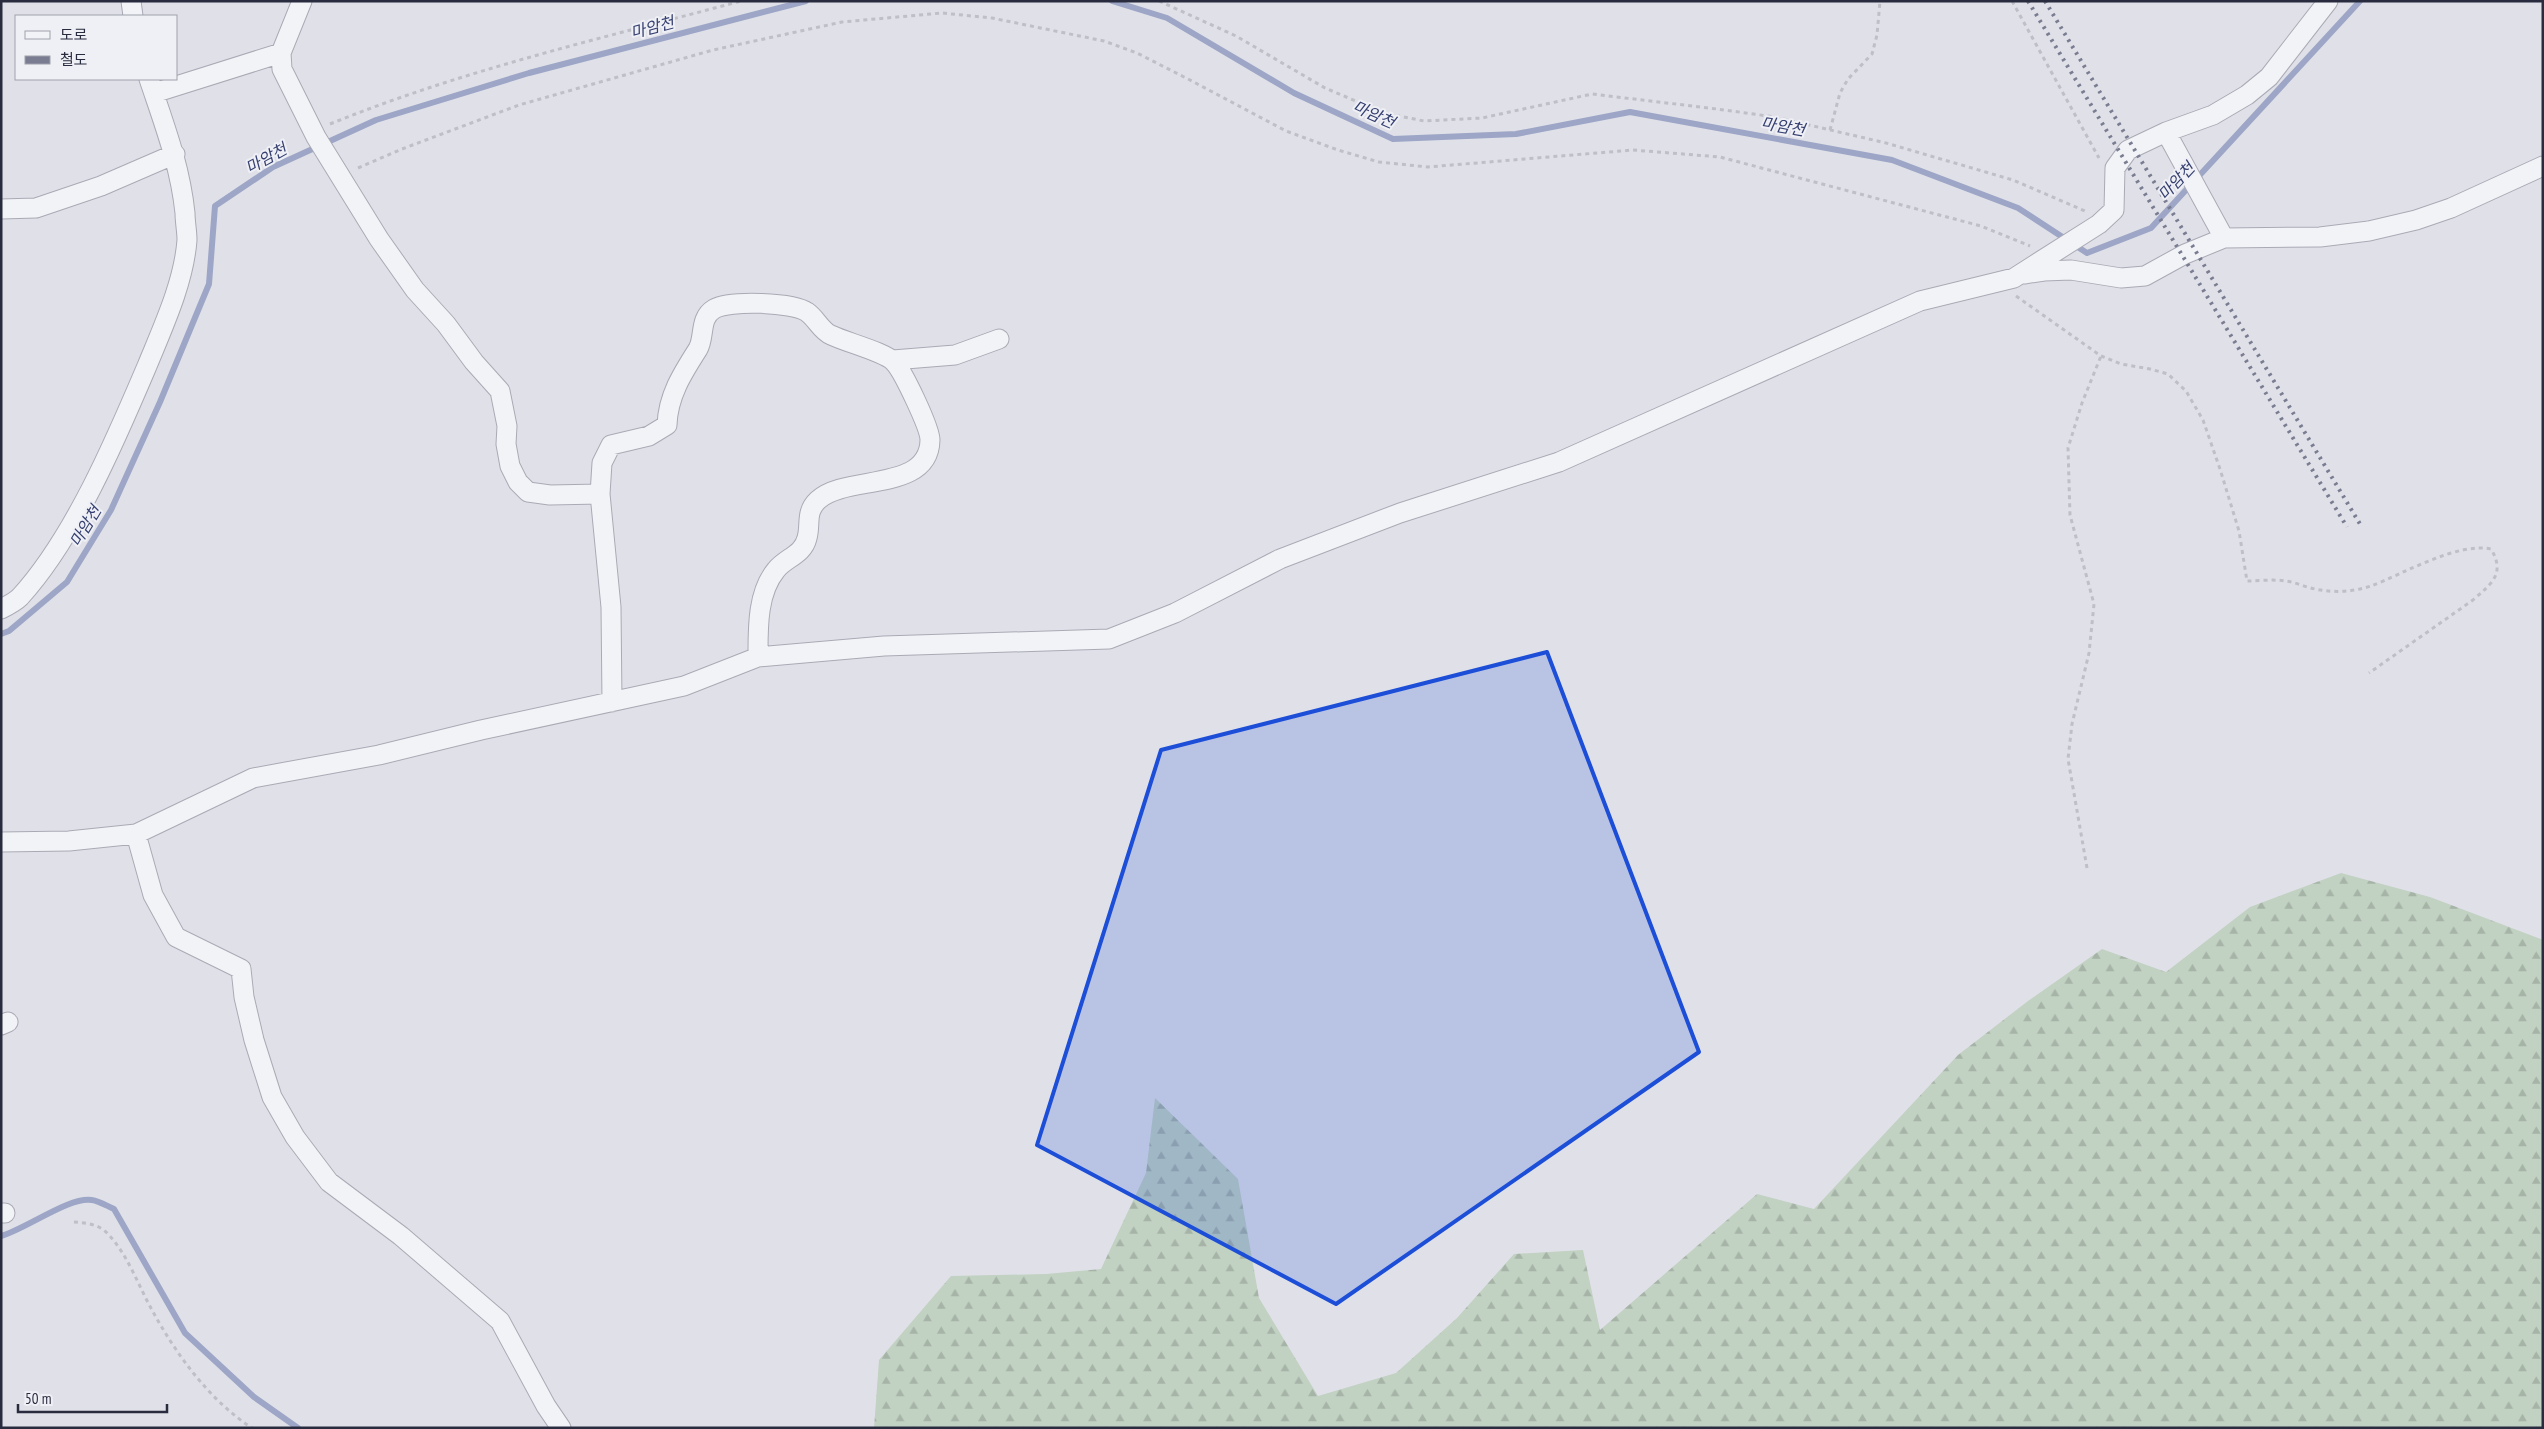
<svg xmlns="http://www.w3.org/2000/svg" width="2544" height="1429" font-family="'PT Sans Narrow','Noto Sans KR',sans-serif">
<defs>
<pattern id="forest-firs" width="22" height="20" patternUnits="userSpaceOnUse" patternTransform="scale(1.25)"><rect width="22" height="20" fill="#c1d1c2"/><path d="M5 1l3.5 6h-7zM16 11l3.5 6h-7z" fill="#a6b4a8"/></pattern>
</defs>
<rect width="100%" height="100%" fill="#e0e1e8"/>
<path fill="url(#forest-firs)" d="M2341,873L2430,897L2543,940V1428H874L879,1360L951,1276L1046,1274L1101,1269L1146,1173L1155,1098L1238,1179L1259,1298L1318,1396L1396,1373L1457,1318L1514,1254L1583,1250L1600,1330L1757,1194L1814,1209L1958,1055L2028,1001L2102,949L2166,972L2250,907Z"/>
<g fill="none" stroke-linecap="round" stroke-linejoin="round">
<path stroke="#9da6c6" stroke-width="6" d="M1112,1L1167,18L1294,93L1393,139L1516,134L1630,112L1892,160L2018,208L2087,253L2151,228L2360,1
M1,634L9,631L67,582L111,510L160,402L209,284L215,206L273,167L376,120L529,73L806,1
M1,1236C26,1229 70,1196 92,1200C99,1201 107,1206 114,1209L185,1333L254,1397L298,1428"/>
<defs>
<path id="minor" d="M131,1L133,16
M302,1L281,53L282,69L316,137L379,239L415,290L446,324L474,362L500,391L507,426L506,444L510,466L518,482L528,492L550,495L600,494L611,607L612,702
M154,93L281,53
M2166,132L2224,238
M1,209L36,208L101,186L175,154
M2024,274L2044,271L2071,270L2121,278L2145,276L2185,254L2224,238L2320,237L2369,231L2416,220L2451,208L2543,166
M893,360L955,355L999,339
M600,494L602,463L611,445L649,436L667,425C668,396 682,374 698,349C705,337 699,318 714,309C729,300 793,302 807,312C816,318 821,331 831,335C845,342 885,352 894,362C903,371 930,428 930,440C929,493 846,474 818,500C805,512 811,524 807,538C803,555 785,558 776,570C757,593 758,629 758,657
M1,609C7,606 15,602 20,597C74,538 116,439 147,366C163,327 184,282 187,240C187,231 185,222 185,213C180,165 164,124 149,79
M136,834L153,895L176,937L241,969L244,997L254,1040L272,1097L295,1137L329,1182L401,1236L500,1321L546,1406L561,1428
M1,842L69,841L136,834L253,778L379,755L481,730L684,686L758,657L884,646L1109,639L1175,613L1280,559L1400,513L1559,462L1920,301L2014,278L2099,224L2114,210L2115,168L2128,150L2166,132L2213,115L2247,95L2269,77L2328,1
M1,1025L8,1022
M1,1213H5"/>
</defs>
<use href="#minor" stroke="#a9aab5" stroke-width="21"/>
<path stroke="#bebfc7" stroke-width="3" stroke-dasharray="4 4" stroke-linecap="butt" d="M1159,1L1236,36L1325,88L1384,113L1424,121L1482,118L1592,94L1717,109L1775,117L1886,143L2013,180L2085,211
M2012,1L2099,158
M330,124C463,70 603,38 741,1
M1830,130L1840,93L1848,79L1872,54L1877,35L1880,1
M358,168L402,149L519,105L713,50L842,22L942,13L992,18L1104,41L1137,53L1188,79L1286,131L1338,150L1379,162L1428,167L1633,150L1720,157L1981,226L2030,246
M2016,296L2101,356L2121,364L2150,369L2168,374L2186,391L2203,420L2220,469L2239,531L2247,581C2259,581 2273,579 2285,581C2295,582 2305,587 2315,589C2334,593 2353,592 2371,586C2403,574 2457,542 2491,549C2506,574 2491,584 2473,600L2369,673
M2087,868L2068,759L2072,724L2089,653L2094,604L2070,515L2068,448L2082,403L2101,356
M74,1222C86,1223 99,1224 108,1234C128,1255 138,1285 152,1310C176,1354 209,1400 252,1428"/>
<use href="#minor" stroke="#f2f3f7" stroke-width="19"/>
<path stroke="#7a7d91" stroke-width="4" stroke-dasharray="2.5 5" stroke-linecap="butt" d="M2028,1L2347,527
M2045,1L2360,524"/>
</g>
<path fill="#1d4ed8" fill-opacity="0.2" stroke="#1d4ed8" stroke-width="4" stroke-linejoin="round" d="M1547,652L1699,1052L1336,1304L1037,1145L1161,750Z"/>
<g text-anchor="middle" stroke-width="4" stroke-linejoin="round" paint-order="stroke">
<g font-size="16" font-style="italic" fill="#364070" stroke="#eff0f6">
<text transform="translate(652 27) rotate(-15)" y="6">마암천</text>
<text transform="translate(1374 114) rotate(24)" y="6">마암천</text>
<text transform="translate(1783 126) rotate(10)" y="6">마암천</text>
<text transform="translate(266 158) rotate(-29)" y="6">마암천</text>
<text transform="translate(2176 181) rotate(-47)" y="6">마암천</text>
<text transform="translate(85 526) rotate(-59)" y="6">마암천</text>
</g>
</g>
<rect width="2544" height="1429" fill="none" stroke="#292b3e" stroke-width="5"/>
<rect x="15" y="15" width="162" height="65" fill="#eff0f6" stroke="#a0a1ac"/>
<rect x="25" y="31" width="25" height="8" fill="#f2f3f7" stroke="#a0a1ac"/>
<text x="60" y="40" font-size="15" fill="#292b3e">도로</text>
<rect x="25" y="56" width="25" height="8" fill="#7a7d91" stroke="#a0a1ac"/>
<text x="60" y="65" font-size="15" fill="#292b3e">철도</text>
<path d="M18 1404v8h149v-8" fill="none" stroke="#292b3e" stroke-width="2.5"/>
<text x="25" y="1404" font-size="15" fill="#292b3e" stroke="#eff0f6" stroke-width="4" paint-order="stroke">50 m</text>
</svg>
